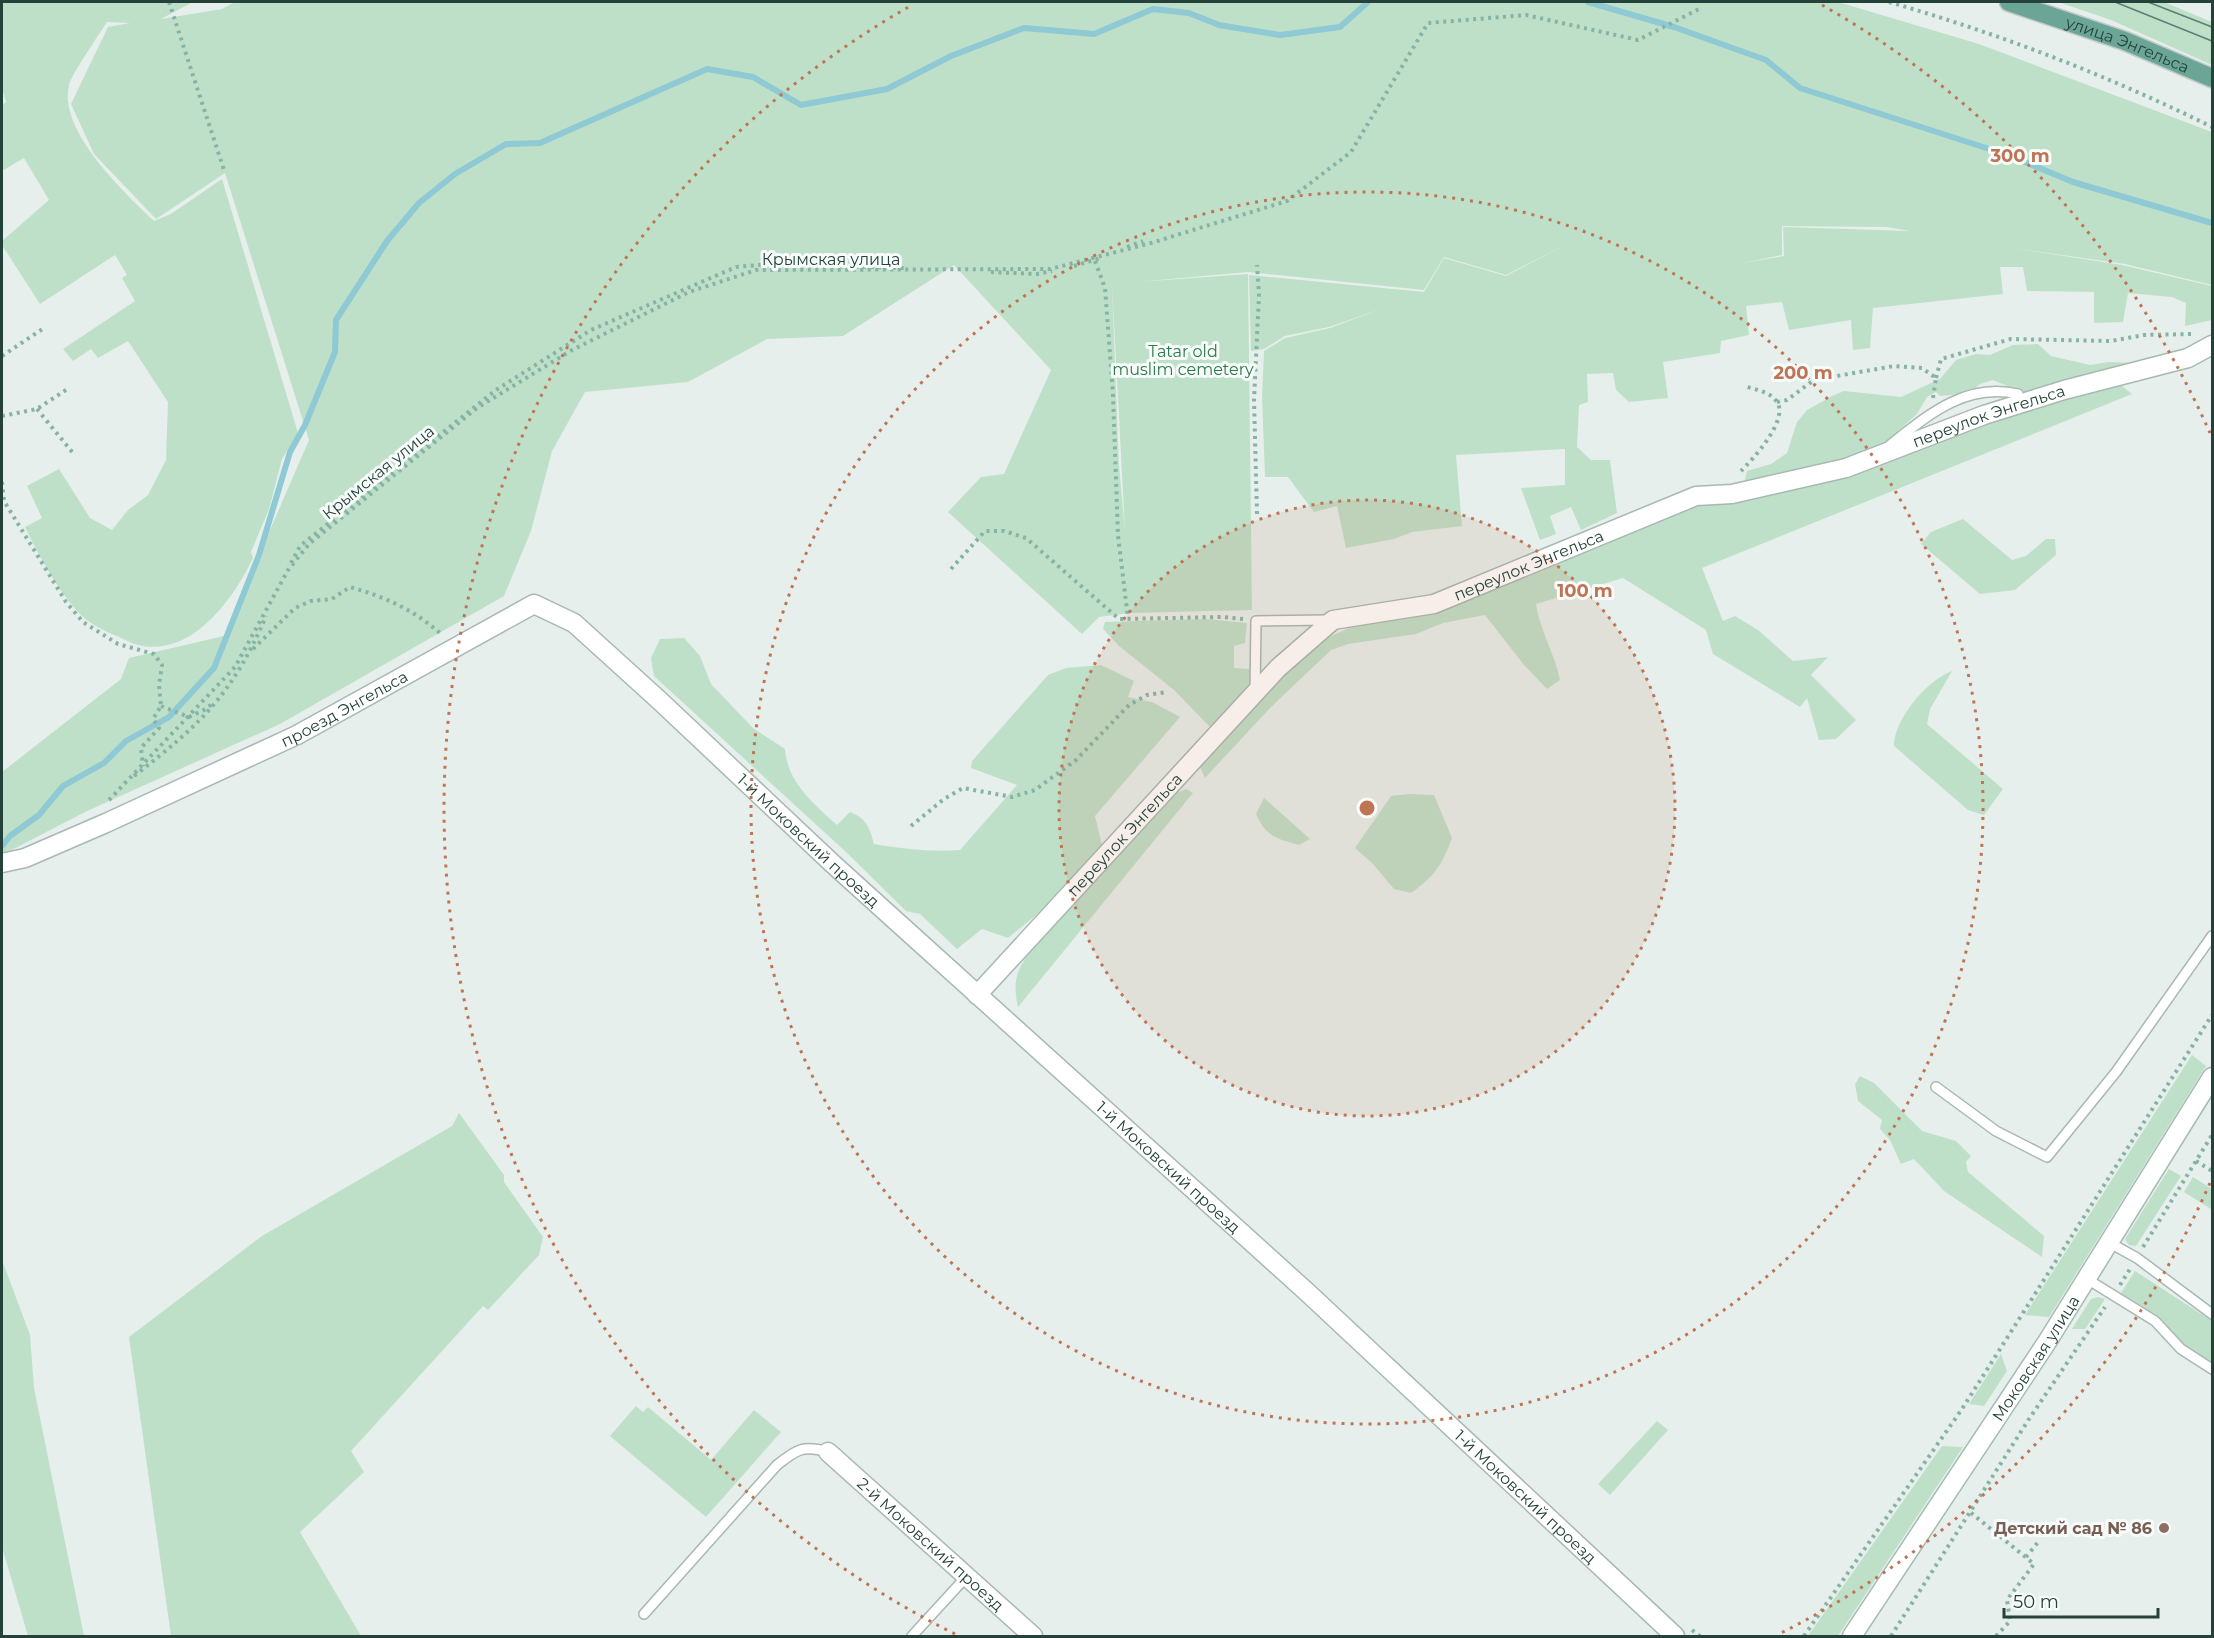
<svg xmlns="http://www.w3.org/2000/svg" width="2214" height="1638" font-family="Montserrat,sans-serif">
<rect width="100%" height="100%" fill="#e6efeb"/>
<path fill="#bfe0c8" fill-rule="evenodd" d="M2,2H193L161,19L222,9L235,2H1838L1979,44L2212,132V285L2125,264L2013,248L2122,265L2212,286V320L2185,326L2186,303L2172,297L2128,293L2123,322L2094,323V292L2027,291L2023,267H2000L2003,294L1873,308L1870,348L1853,350L1851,320L1789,330L1782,302L1746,306L1749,335L1721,341L1720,353L1663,362L1668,398L1629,402L1616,390L1613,373L1587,374L1588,402L1579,405L1577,447L1591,460H1610L1617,513L1581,530L1571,507L1550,516L1556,534L1540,540L1521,488L1565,485V449L1456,455L1462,526L1412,532L1394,539L1346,548L1337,506L1314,512L1288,477H1265L1262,396L1264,351L1285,338L1330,328L1381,309L1329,327L1285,336L1264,349L1251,351L1249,275L1424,292L1444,258L1506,276L1569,243L1506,275L1444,257L1424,290L1248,272L1137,282L1248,274L1252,610L1130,613L1099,617L1082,634L948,512L981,477L1004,474L1051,370L954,265L843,336L767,339L688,382L585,392L552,451L531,531L504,596L280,724L85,812L2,855V772L121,679L129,658L224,636L309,440L225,173L156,219L94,154L71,104L108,27L130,23L107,22C100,33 70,77 69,85C58,131 124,192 154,221L171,214L222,179L298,433L282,459L269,509L251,552L253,558C233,600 191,658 138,645C131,643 124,639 117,636C104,631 88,623 78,612C57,589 39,556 25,527L42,518L27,486L59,469L90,518L112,530L128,510L148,495L166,460L168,402L128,341L98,358L91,349L73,361L63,349L135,301L122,278L127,275L115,255L40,304L2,245V241L49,200L24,158L2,171V105L6,102L2,88ZM1782,226L1887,227L1910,231L1783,227L1784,256L1743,263L1782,255ZM1112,284L1125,531L1119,466Z
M2058,2H2164L2212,22V65L2111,20Z
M2038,344L2051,356L2090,365L2109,362L2137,363L2024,393L1993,380L1980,384L1970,393L1940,396L1936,392L1927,397L1917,414L1883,444L1846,460L1744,483L1747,471L1771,464L1787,453L1797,422L1807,410L1832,396L1844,391L1901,397L1940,379L1956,360L1976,354L1990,355L2013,345Z
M2116,381L2132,394L1702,568L1723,621L1735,616L1758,630L1793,661L1828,657L1811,675L1856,720L1836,739L1819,740L1807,698L1800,707L1713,654L1706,630L1623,578L1536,604C1540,631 1555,654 1560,680L1547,689L1524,665L1485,615L1443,623L1416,634L1348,644L1331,650L1270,708L1205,778L1200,767L1262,698L1299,660L1327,638L1349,628L1423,613L1532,575L1701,502L1713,505L1745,500L1947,439L1973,424Z
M1963,519L2012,560L2026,556L2046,539H2055L2056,555L2015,590L1980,594L1921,544L1931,532Z
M1206,619L1247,623L1245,643L1234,646V668L1250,669V685L1211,728L1174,690L1119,646L1103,629L1105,622Z
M684,638L700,656L711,684L753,728L785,749C787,782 814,804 837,825L850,812C866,818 870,828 874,844C903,849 930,852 960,850L1017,785L971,768L972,761L1048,675L1066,668L1101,665L1134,681L1128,697L1152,702L1180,717L1095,816L1102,845L1052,902L1008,938L982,929L957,949L920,914L906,911L846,852L654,676L651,658L660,639Z
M1952,671L1930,709L1927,724L2003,789L1984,815L1968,810L1894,746C1894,719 1927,680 1952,671Z
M1186,789L1193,793L1018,1007C1013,983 1015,973 1029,953L1177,793Z
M1409,794L1434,795L1452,838C1442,865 1435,876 1411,893L1394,889L1373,864L1355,848L1391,796Z
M1264,798L1310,839L1299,845C1277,839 1266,837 1256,814Z
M2192,1055L2206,1066L2049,1317L2025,1315Z
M1860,1076L1874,1083L1922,1131L1956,1141L1971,1156L1966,1162L1968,1172L2044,1236L2042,1257L1944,1191L1914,1159L1901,1164L1890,1140L1880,1129L1882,1120L1858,1101L1855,1084Z
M459,1113L504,1175V1182L543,1237L539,1255L488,1310L483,1306L351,1451L364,1472L300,1532L361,1636H171L129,1337L262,1236L452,1126Z
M2169,1169L2181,1176L2136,1246L2129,1245L2125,1239Z
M2193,1177L2212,1189L2211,1209L2184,1192Z
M2,1260L30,1335L34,1388L84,1636H28L2,1547Z
M2135,1271L2212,1321V1363L2181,1343L2158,1316L2121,1293Z
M2098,1297L2105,1299L2085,1329H2072L2091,1299Z
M2001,1354L2007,1371L1984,1406L1969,1404Z
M636,1406L643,1412L648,1407L711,1460L754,1410L781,1432L706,1517L610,1436Z
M1657,1421L1668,1430L1610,1495L1598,1484Z
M1942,1446L1963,1447L1838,1636H1808Z"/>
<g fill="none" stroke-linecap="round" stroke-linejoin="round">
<path stroke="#8ec9d4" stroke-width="6" d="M1588,2L1674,27L1766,60L1800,88L2008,155L2073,182L2212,223
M2,846L10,836L39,815L63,786L104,763L126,741L169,717L214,668L259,555L290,452L305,425L335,352L336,320L387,241L419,203L455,174L506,144L540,143L707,69L753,77L801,105L887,89L951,56L1024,28L1094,34L1153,9L1189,13L1219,25L1280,35L1340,27L1368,2"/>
<defs>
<path id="lane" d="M1890,445C1928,415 1966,382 2018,394L2019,404
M1255,692L1256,621L1331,620
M1936,1087L1996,1131L2047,1157L2116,1072L2212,936
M2110,1243L2137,1258L2212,1314
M2087,1279L2155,1321L2181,1349L2212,1369
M644,1614L777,1465C797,1449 803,1445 828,1452
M912,1636L967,1576"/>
<g id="street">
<path id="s1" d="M2,863L25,858L106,823L297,735L534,604L574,623L660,701L834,865L1308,1293L1675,1636"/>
<path id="s2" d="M977,995L1278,668L1333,620L1434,604L1696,496L1732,494L1846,468L1984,415L2064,390L2188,358L2212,345"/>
<path id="s3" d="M828,1452L1033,1636"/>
</g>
<g id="secondary">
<path id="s4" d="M1852,1636L2047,1342L2212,1077"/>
</g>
<g id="primary">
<path id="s5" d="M2009,2L2125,41L2212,78"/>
</g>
</defs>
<use href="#lane" stroke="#a8b8b2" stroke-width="12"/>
<use href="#street" stroke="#a8b8b2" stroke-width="21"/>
<use href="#secondary" stroke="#a4bbb3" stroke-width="21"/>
<use href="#primary" stroke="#c2cac8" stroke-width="21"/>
<path stroke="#86b3a5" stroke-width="4" stroke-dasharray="3 4.5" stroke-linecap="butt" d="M169,2L225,173
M1889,2C2000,34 2109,76 2212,127
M1127,247L1143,241
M1095,261L1105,288L1113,394L1118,536L1128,618
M1074,266L1101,258
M991,272L1037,274L1052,271
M2,356L44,328
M1936,378L1941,359L2011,339L2111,341L2144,335L2192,334
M1777,402L1787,400L1814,380L1894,366L1922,368L1936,378L1933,398
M37,409L73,453
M2,416L37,409L69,388
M1741,471C1753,459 1789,420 1777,402C1770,392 1758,390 1747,387
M2,482L4,501L66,602L83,622L118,644L154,654L162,665L159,685L161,706L153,719L159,728L141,748L143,766
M1257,514L1254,400L1259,295L1257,265
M291,563L300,546L496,390L591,330L736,267L770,264L905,268
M951,569L985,531H1004L1026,538L1119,619L1221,617L1244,619
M253,649L295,608L311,601L332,599L350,587C385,597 415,610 442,635
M161,706L189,717L206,709L214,702
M134,776C200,725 233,694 266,616
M109,800L235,667L288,570L309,544L477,408L572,350L689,292L756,270L1050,269L1151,243L1287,201L1351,152L1428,23L1526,15L1638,40L1701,8
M911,826L944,799L963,788L1012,797L1035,790L1076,760L1129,705L1147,695L1167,692
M2196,1161L2212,1171
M2143,1247L2212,1135
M2120,1285L2130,1269
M2026,1557L2039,1541
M1692,1630L1700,1636
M1804,1636L1962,1409L2212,1015
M1891,1636L1970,1512
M1996,1636L2010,1621L2007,1600L2034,1564L1970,1512L2029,1419L2105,1307"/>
<use href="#lane" stroke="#fff" stroke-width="9"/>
<use href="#street" stroke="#fff" stroke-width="18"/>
<use href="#secondary" stroke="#fff" stroke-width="18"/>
<use href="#primary" stroke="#6aa596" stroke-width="18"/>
<path stroke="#5f7d75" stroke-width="1.5" d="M2115,2L2212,41
M2148,2L2212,27"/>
</g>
<circle cx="1367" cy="808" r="308" fill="#c07456" fill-opacity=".12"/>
<g fill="none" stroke="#c07456" stroke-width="3" stroke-dasharray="3 6">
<circle cx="1367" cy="808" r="308"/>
<circle cx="1367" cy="808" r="616"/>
<path d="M2210 1183A923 923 0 0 1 1779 1634M955 1634A923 923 0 0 1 912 5M1822 5A923 923 0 0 1 2210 433"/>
</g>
<circle fill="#8d6e63" stroke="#f7fbf9" stroke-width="2" cx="2164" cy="1528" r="6"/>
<g text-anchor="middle" stroke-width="6" stroke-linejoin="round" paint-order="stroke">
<g font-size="16" fill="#24423a" stroke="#f7fbf9">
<text dy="6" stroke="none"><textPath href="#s5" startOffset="126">улица Энгельса</textPath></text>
<text x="831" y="265">Крымская улица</text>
<text dy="6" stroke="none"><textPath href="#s2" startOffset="1208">переулок Энгельса</textPath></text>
<text transform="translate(378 472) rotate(-39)" y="6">Крымская улица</text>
<text dy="6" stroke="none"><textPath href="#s2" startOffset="722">переулок Энгельса</textPath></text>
<text dy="6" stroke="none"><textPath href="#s1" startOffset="376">проезд Энгельса</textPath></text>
<text dy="6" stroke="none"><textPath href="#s2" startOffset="218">переулок Энгельса</textPath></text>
<text dy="6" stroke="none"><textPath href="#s1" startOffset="957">1-й Моковский проезд</textPath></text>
<text dy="6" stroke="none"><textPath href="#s1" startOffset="1443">1-й Моковский проезд</textPath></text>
<text dy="6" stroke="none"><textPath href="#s4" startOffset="333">Моковская улица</textPath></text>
<text dy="6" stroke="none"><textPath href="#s1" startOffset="1929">1-й Моковский проезд</textPath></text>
<text dy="6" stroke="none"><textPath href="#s3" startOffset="138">2-й Моковский проезд</textPath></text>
</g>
<g font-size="16" fill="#2d7a4b" stroke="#f7fbf9">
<text x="1183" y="357">Tatar old<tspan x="1183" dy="18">muslim cemetery</tspan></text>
</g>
<g font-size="16" font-weight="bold" fill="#785e54" stroke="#f7fbf9" text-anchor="end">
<text x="2152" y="1534">Детский сад № 86</text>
</g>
</g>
<circle cx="1367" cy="808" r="9" fill="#c07456" stroke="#f7fbf9" stroke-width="3"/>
<g font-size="18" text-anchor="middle" font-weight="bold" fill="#c07456" stroke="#f7fbf9" stroke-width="6" stroke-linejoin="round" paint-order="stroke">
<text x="2020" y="162">300 m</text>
<text x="1803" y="379">200 m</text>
<text x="1585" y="597">100 m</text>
</g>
<rect width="2214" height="1638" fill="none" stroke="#24423a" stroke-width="6"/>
<path d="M2004 1608v9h154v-9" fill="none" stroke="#24423a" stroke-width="3"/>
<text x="2013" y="1608" font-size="18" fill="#24423a" stroke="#f7fbf9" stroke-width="4.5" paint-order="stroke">50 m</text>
</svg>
